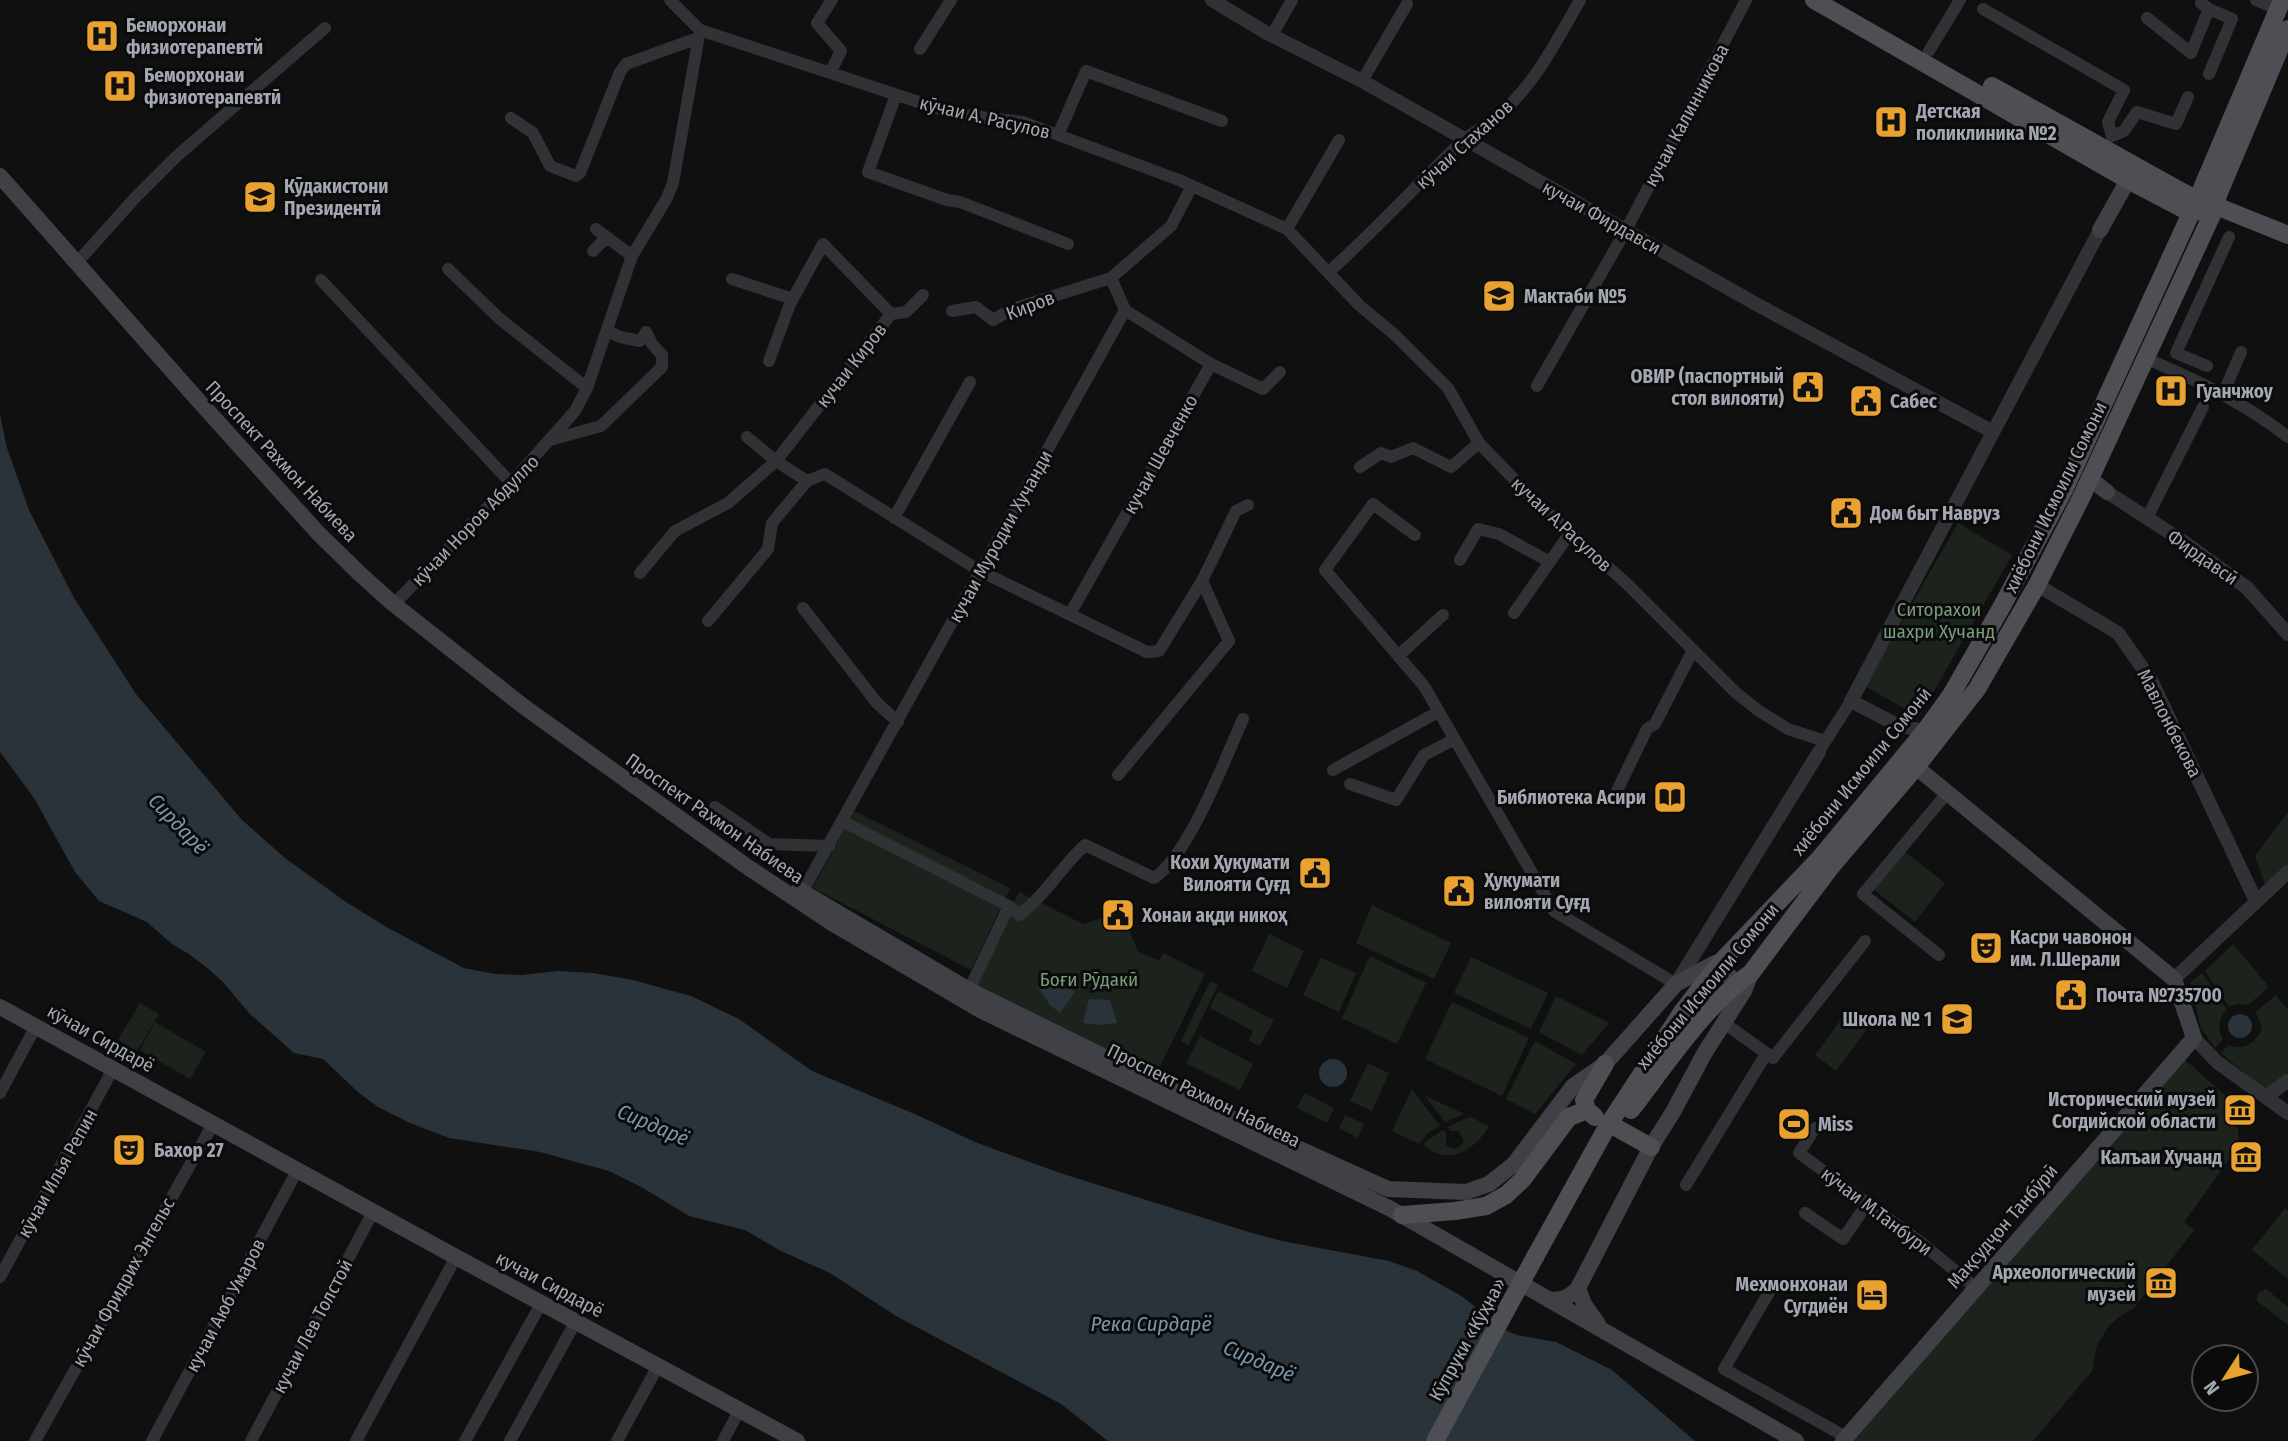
<svg xmlns="http://www.w3.org/2000/svg" width="2288" height="1441" font-family="'Fira Sans Condensed',sans-serif">
<rect width="100%" height="100%" fill="#101011"/>
<path fill="#1c231d" d="M1958,523L2012,555L1919,717L1865,686Z
M854,811L1010,888L971,970L813,888Z
M2288,812V872L2267,890L2255,856Z
M1903,850L1945,883L1915,922L1873,889Z
M1019,892L1083,924L1105,917L1128,928L1138,951L1159,961L1163,953L1205,974L1156,1075L973,985Z
M1372,905L1451,943L1434,979L1356,943Z
M1269,934L1304,951L1287,988L1252,971Z
M2233,944L2269,987L2248,1005L2237,1004L2229,1007L2205,971Z
M1370,956L1426,983L1397,1044L1342,1018Z
M1471,957L1548,993L1531,1029L1454,993Z
M1321,958L1356,973L1339,1012L1303,995Z
M2202,973L2227,1009C2219,1018 2216,1029 2223,1039L2215,1048L2201,1028L2190,983Z
M1210,981L1218,985L1189,1045L1181,1041Z
M1218,991L1274,1020L1260,1046L1249,1041L1253,1031L1210,1008Z
M2276,995L2288,1010V1073L2272,1087L2264,1089L2221,1053L2229,1045C2245,1051 2256,1043 2262,1028L2256,1012Z
M1556,996L1609,1023L1582,1055L1539,1032Z
M1452,1002L1529,1038L1502,1096L1425,1059Z
M140,1003L159,1014L137,1051L118,1040Z
M1849,1009L1870,1025L1836,1071L1815,1055Z
M155,1022L206,1052L190,1079L140,1050Z
M1200,1036L1253,1064L1240,1090L1186,1063Z
M1535,1041L1576,1064L1535,1114L1506,1099Z
M2183,1058L2236,1105L2239,1146L2184,1222L2194,1230L2134,1308L2120,1316L2109,1326L2097,1345L2092,1371L2033,1441H1854Z
M1368,1063L1389,1073L1372,1111L1350,1101Z
M1412,1089L1440,1126L1428,1133L1419,1144L1392,1131Z
M1304,1093L1334,1108L1327,1123L1297,1108Z
M1424,1095L1464,1114L1445,1122Z
M1345,1115L1364,1124L1358,1138L1339,1128Z
M1470,1117L1489,1126C1475,1150 1449,1167 1424,1145L1425,1142L1443,1130L1446,1133V1145L1454,1149L1462,1145L1464,1141L1459,1131H1450L1447,1127Z
M2285,1208L2288,1211V1279L2252,1250Z
M2266,1289L2288,1307V1325L2257,1301L2258,1293Z"/>
<path fill="#2a3339" d="M0,415L7,448L29,510L74,598L136,694L242,820L285,858L346,902L388,928L464,968L495,974L522,975L558,971L593,973L633,980L691,996L739,1019L812,1071L917,1115L975,1142L1060,1173L1252,1233L1282,1241L1389,1261L1417,1271L1463,1297L1502,1329L1517,1335L1556,1342L1612,1370L1695,1441H1108L1061,1404L896,1316L830,1273L781,1251L745,1230L689,1216L643,1188L609,1171L540,1152L449,1138L410,1123L378,1107L359,1093L323,1059L294,1053L250,1014L222,981L206,967L189,954L172,944L147,922L99,901L75,872L34,798L0,752Z
M1062,976L1065,983L1075,992L1060,1013L1050,1005L1037,987Z
M1089,999L1110,1000L1117,1023L1099,1025L1083,1023Z
M2228 1026a12 12 0 1 1 24 0a12 12 0 1 1-24 0Z
M1319 1073a14 14 0 1 1 28 0a14 14 0 1 1-28 0Z"/>
<g fill="none" stroke-linecap="round" stroke-linejoin="round">
<path stroke="#313236" stroke-width="12" d="M670,0L700,30L955,114L1023,122L1179,180L1287,229L1359,305L1395,335L1448,388L1479,443L1538,504L1627,584L1735,692L1759,711L1788,729L1825,741
M2256,0L2279,10
M1983,9L2124,90L2108,122L2112,136L2124,131L2137,112L2176,124L2188,97
M2147,18L2191,53L2209,9L2201,3L2202,0
M1272,35L1292,0
M920,49L951,0
M1929,51L1960,0
M830,73L841,51L817,23L832,0
M2209,74L2232,19L2209,9
M1362,81L1407,4
M896,95L868,172L947,200L960,202L1068,244
M511,118L533,133L550,166L576,176L580,173L620,72L626,64L698,38
M1058,135L1086,71L1222,121
M596,229L632,256
M1287,229L1339,140
M593,251L607,237
M82,257L134,199L178,155L325,28
M448,269L500,319L587,388
M1329,272C1374,231 1415,187 1458,145C1468,134 1482,129 1493,120C1532,90 1556,42 1580,0
M732,279L793,299
M321,280L511,483
M1125,310L1211,364
M952,311L976,307L993,320L1012,309L1111,278
M891,314L906,312L923,295
M608,331L620,337L640,341L646,332
M2145,358C2197,380 2243,402 2288,437
M2207,366L2176,353L2229,237
M1537,386L1626,230L1746,0
M2223,394L2241,352
M550,440L601,426L662,367V355L652,344L646,332
M1360,467L1381,453L1391,457L1413,448L1451,467L1479,443
M807,481L825,474L980,571L1147,652L1159,651L1202,581L1236,511L1248,505
M894,518L970,382
M2147,518L2203,407
M1415,535L1373,504L1325,570L1424,686L1554,911L1676,984
M1460,560L1478,529L1499,534L1550,562
M640,573L675,531L728,503L776,461L891,314L823,244L790,304L769,361
M399,599L511,483L575,411L587,388L632,256L667,198L673,183L700,30
M803,608L877,703L898,722
M1514,613L1570,533
M1070,614L1211,364L1263,389L1280,372
M708,621L768,549L772,523L807,481L776,461L747,437
M1398,656L1443,615
M1821,748L1851,701
M1333,770L1438,712
M1118,775L1229,641L1202,581
M1350,784L1396,800L1424,755L1453,740
M1613,799L1647,729L1655,724L1693,650
M715,807L769,844L829,846
M842,821L1009,906L1019,915C1045,896 1061,867 1085,845L1154,878C1189,855 1225,759 1243,719
M799,898L1125,310L1111,278L1171,226L1192,186
M1939,955L1863,894L1947,793
M969,990L1009,906
M1724,1023L1773,1058L1865,941
M0,1093L36,1026
M1815,1128L1799,1153L1919,1241L1976,1288
M1686,1185L1766,1054
M1805,1213L1843,1239L1867,1204
M0,1277L113,1069
M1771,1289L1724,1369L1846,1437
M35,1441L213,1124
M152,1441L298,1169
M251,1441L373,1212
M356,1441L456,1257
M465,1441L542,1302
M510,1441L576,1321
M617,1441L658,1366
M723,1441L740,1409"/>
<path stroke="#313236" stroke-width="14" d="M1212,0L1265,32L1362,81L1756,304L1993,432
M2107,492L2181,540L2247,588L2288,634
M2037,585L2118,633L2151,680L2256,901
M1925,731L1897,725L1851,701L2100,230
M2174,979L2288,872
M1676,984L1819,752
M2194,1038L2217,1062L2288,1113
M2267,1096L2288,1081"/>
<path stroke="#3f4146" stroke-width="16" d="M0,176L197,399L318,533L359,573L391,602L523,706L749,868L832,923L982,1011L1389,1208L1796,1441
M2100,230L2128,180
M2089,478L2107,492
M799,890L969,990L1196,1102L1388,1189L1466,1192L1489,1184L1514,1164L1573,1086L1605,1064L1676,984L1715,963L1719,964L1736,984
M0,1007L456,1257L797,1441
M1578,1288L1584,1304L1598,1324
M1549,1300C1562,1300 1569,1298 1578,1288L1651,1147L1673,1112L1704,1054L1744,991L1751,973
M1843,1441L2194,1038L2174,979L1916,767"/>
<path stroke="#4d4f55" stroke-width="18" d="M1814,0L2128,180L2191,213L2216,206L2288,235
M1992,86L2177,189L2197,200L2207,197
M1631,1110C1666,1065 1705,1005 1751,973L1830,868L1916,767L1977,689L2037,585L2081,498L2216,206L2218,195L2288,29
M1595,1117L1587,1110L1584,1100L1605,1064
M1617,1128L1651,1147
M1402,1215L1455,1211L1486,1206L1506,1195L1522,1180L1569,1117L1587,1110
M1535,1257L1607,1127L1682,1012L1719,964L1820,858L1925,731L1951,695L2001,608L2064,490L2197,200L2282,0"/>
<path stroke="#4d4f55" stroke-width="18" d="M1435,1441L1535,1257"/>
</g>
<defs>
<symbol id="hospital-square" viewBox="-11 -11 22 22"><rect x="-9" y="-9" width="18" height="18" rx="4" fill="#e9a130" stroke="#0b0b0c"/><path d="M-5-5h3v3.5h4V-5h3V5h-3V1.5h-4V5h-3Z" fill="#111"/></symbol>
<symbol id="school-square" viewBox="-11 -11 22 22"><rect x="-9" y="-9" width="18" height="18" rx="4" fill="#e9a130" stroke="#0b0b0c"/><path d="M0-5L7-2L0 1L-7-2ZM-4 1L0 2.5L4 1V4Q0 6-4 4Z" fill="#111"/></symbol>
<symbol id="civic-square" viewBox="-11 -11 22 22"><rect x="-9" y="-9" width="18" height="18" rx="4" fill="#e9a130" stroke="#0b0b0c"/><path d="M-.6-6.5H3V-4.5H.6V-3L4-1V1h2V6H-6V1h2V-1L-.6-3ZM-1.2 2.5V6h2.4V2.5Z" fill="#111"/></symbol>
<symbol id="library-square" viewBox="-11 -11 22 22"><rect x="-9" y="-9" width="18" height="18" rx="4" fill="#e9a130" stroke="#0b0b0c"/><path d="M-6-4Q-3-5.5-.7-3.5V5Q-3 3-6 4ZM6-4Q3-5.5 .7-3.5V5Q3 3 6 4Z" fill="#111"/></symbol>
<symbol id="theatre-square" viewBox="-11 -11 22 22"><rect x="-9" y="-9" width="18" height="18" rx="4" fill="#e9a130" stroke="#0b0b0c"/><path d="M-5-5.5Q0-4 5-5.5V0Q5 5 0 6Q-5 5-5 0ZM-3.3-2.5H-1v1.5H-3.3ZM1-2.5H3.3v1.5H1ZM-2.8 1Q0 5.5 2.8 1Z" fill="#111"/></symbol>
<symbol id="museum-square" viewBox="-11 -11 22 22"><rect x="-9" y="-9" width="18" height="18" rx="4" fill="#e9a130" stroke="#0b0b0c"/><path d="M0-6L6-3V-2H-6V-3ZM-5-1h2V3h-2ZM-1-1h2V3h-2ZM3-1h2V3H3ZM-6 4H6V6H-6Z" fill="#111"/></symbol>
<symbol id="stadium-square" viewBox="-11 -11 22 22"><rect x="-9" y="-9" width="18" height="18" rx="4" fill="#e9a130" stroke="#0b0b0c"/><path d="M0-5a6.5 5 0 1 0 0 10a6.5 5 0 1 0 0-10ZM-3.5-1.8h7v3.6h-7Z" fill="#111"/></symbol>
<symbol id="hotel-square" viewBox="-11 -11 22 22"><rect x="-9" y="-9" width="18" height="18" rx="4" fill="#e9a130" stroke="#0b0b0c"/><path d="M-6-4.5h1.5V1H6V5H4.5V3h-9V5H-6ZM-4 0a1.8 1.8 0 1 1 3.6 0ZM.5 0V-2.5h3Q6-2.5 6 0Z" fill="#111"/></symbol>
</defs>
<g fill-rule="evenodd">
<use href="#hospital-square" x="83" y="17" width="38" height="38"/>
<use href="#hospital-square" x="101" y="67" width="38" height="38"/>
<use href="#hospital-square" x="1872" y="103" width="38" height="38"/>
<use href="#school-square" x="241" y="178" width="38" height="38"/>
<use href="#school-square" x="1480" y="277" width="38" height="38"/>
<use href="#civic-square" x="1789" y="368" width="38" height="38"/>
<use href="#hospital-square" x="2152" y="372" width="38" height="38"/>
<use href="#civic-square" x="1847" y="382" width="38" height="38"/>
<use href="#civic-square" x="1827" y="494" width="38" height="38"/>
<use href="#library-square" x="1651" y="778" width="38" height="38"/>
<use href="#civic-square" x="1296" y="854" width="38" height="38"/>
<use href="#civic-square" x="1440" y="872" width="38" height="38"/>
<use href="#civic-square" x="1099" y="896" width="38" height="38"/>
<use href="#theatre-square" x="1967" y="929" width="38" height="38"/>
<use href="#civic-square" x="2052" y="976" width="38" height="38"/>
<use href="#school-square" x="1938" y="1000" width="38" height="38"/>
<use href="#museum-square" x="2221" y="1091" width="38" height="38"/>
<use href="#stadium-square" x="1775" y="1105" width="38" height="38"/>
<use href="#theatre-square" x="110" y="1131" width="38" height="38"/>
<use href="#museum-square" x="2227" y="1138" width="38" height="38"/>
<use href="#museum-square" x="2142" y="1264" width="38" height="38"/>
<use href="#hotel-square" x="1853" y="1276" width="38" height="38"/>
</g>
<g text-anchor="middle" stroke-width="6" stroke-linejoin="round" paint-order="stroke">
<g font-size="19" font-weight="bold" fill="#a2a7b1" stroke="#0b0b0c" text-anchor="start">
<text x="126" y="32">Беморхонаи<tspan x="126" dy="22">физиотерапевтй</tspan></text>
<text x="144" y="82">Беморхонаи<tspan x="144" dy="22">физиотерапевтӣ</tspan></text>
<text x="1916" y="118">Детская<tspan x="1916" dy="22">поликлиника №2</tspan></text>
<text x="284" y="193">Кӯдакистони<tspan x="284" dy="22">Президентӣ</tspan></text>
<text x="1524" y="303">Мактаби №5</text>
<text x="1784" y="383" text-anchor="end">ОВИР (паспортный<tspan x="1784" dy="22">стол вилояти)</tspan></text>
<text x="2196" y="398">Гуанчжоу</text>
<text x="1890" y="408">Сабес</text>
<text x="1870" y="520">Дом быт Навруз</text>
<text x="1646" y="804" text-anchor="end">Библиотека Асири</text>
<text x="1290" y="869" text-anchor="end">Кохи Ҳукумати<tspan x="1290" dy="22">Вилояти Суғд</tspan></text>
<text x="1484" y="887">Ҳукумати<tspan x="1484" dy="22">вилояти Суғд</tspan></text>
<text x="1142" y="922">Хонаи ақди никоҳ</text>
<text x="2010" y="944">Касри чавонон<tspan x="2010" dy="22">им. Л.Шерали</tspan></text>
<text x="2096" y="1002">Почта №735700</text>
<text x="1932" y="1026" text-anchor="end">Школа № 1</text>
<text x="2216" y="1106" text-anchor="end">Исторический музей<tspan x="2216" dy="22">Согдийской области</tspan></text>
<text x="1818" y="1131">Miss</text>
<text x="154" y="1157">Бахор 27</text>
<text x="2222" y="1164" text-anchor="end">Калъаи Хучанд</text>
<text x="2136" y="1279" text-anchor="end">Археологический<tspan x="2136" dy="22">музей</tspan></text>
<text x="1848" y="1291" text-anchor="end">Мехмонхонаи<tspan x="1848" dy="22">Сугдиён</tspan></text>
</g>
<g font-size="19" fill="#a2a7b1" stroke="#0b0b0c">
<text transform="translate(1686 115) rotate(-62)" y="7">кучаи Калинникова</text>
<text transform="translate(985 117) rotate(13)" y="7">кӯчаи А. Расулов</text>
<text transform="translate(1464 144) rotate(-42)" y="7">кӯчаи Стаханов</text>
<text transform="translate(1602 217) rotate(29)" y="7">кучаи Фирдавси</text>
<text transform="translate(1030 305) rotate(-21)" y="7">Киров</text>
<text transform="translate(851 365) rotate(-52)" y="7">кучаи Киров</text>
<text transform="translate(1160 454) rotate(-61)" y="7">кучаи Шевченко</text>
<text transform="translate(282 461) rotate(47)" y="7">Проспект Рахмон Набиева</text>
<text transform="translate(2055 497) rotate(-64)" y="7">хиёбони Исмоили Сомони</text>
<text transform="translate(475 520) rotate(-46)" y="7">кӯчаи Норов Абдулло</text>
<text transform="translate(1562 524) rotate(43)" y="7">кучаи А.Расулов</text>
<text transform="translate(1000 536) rotate(-61)" y="7">кучаи Муродии Хучанди</text>
<text transform="translate(2203 557) rotate(35)" y="7">Фирдавсӣ</text>
<text transform="translate(2170 723) rotate(63)" y="7">Мавлонбекова</text>
<text transform="translate(1861 771) rotate(-51)" y="7">хиёбони Исмоили Сомонӣ</text>
<text transform="translate(715 818) rotate(35)" y="7">Проспект Рахмон Набиева</text>
<text transform="translate(1707 986) rotate(-50)" y="7">хиёбони Исмоили Сомони</text>
<text transform="translate(101 1038) rotate(29)" y="7">кӯчаи Сирдарё</text>
<text transform="translate(1204 1095) rotate(26)" y="7">Проспект Рахмон Набиева</text>
<text transform="translate(57 1173) rotate(-61)" y="7">кӯчаи Илья Репин</text>
<text transform="translate(1877 1211) rotate(37)" y="7">кӯчаи М.Танбури</text>
<text transform="translate(2002 1226) rotate(-49)" y="7">Мақсудҷон Танбӯрӣ</text>
<text transform="translate(123 1282) rotate(-61)" y="7">кӯчаи Фридрих Энгельс</text>
<text transform="translate(550 1284) rotate(28)" y="7">кучаи Сирдарё</text>
<text transform="translate(225 1305) rotate(-62)" y="7">кучаи Аюб Умаров</text>
<text transform="translate(312 1326) rotate(-62)" y="7">кучаи Лев Толстой</text>
<text transform="translate(1467 1339) rotate(-61)" y="7">Кӯпруки «Кӯҳна»</text>
</g>
<g font-size="19" fill="#799c79" stroke="#0b0b0c">
<text x="1939" y="616">Ситорахои<tspan x="1939" dy="22">шахри Хучанд</tspan></text>
<text x="1089" y="986">Боғи Рӯдакӣ</text>
</g>
<g font-size="21" font-style="italic" fill="#7997ac" stroke="#0b0b0c">
<text transform="translate(178 824) rotate(46)" y="7">Сирдарё</text>
<text transform="translate(653 1125) rotate(23)" y="7">Сирдарё</text>
<text x="1151" y="1331">Река Сирдарё</text>
<text transform="translate(1259 1361) rotate(23)" y="7">Сирдарё</text>
</g>
</g>
<g transform="translate(2225 1378) rotate(234)"><circle r="33" fill="#0b0b0c" stroke="#47494e" stroke-width="2"/>
<path d="M0-5L12 26L0 18L-12 26Z" fill="#e9a130"/>
<text y="-10" font-size="19" font-weight="bold" text-anchor="middle" fill="#a2a7b1">N</text>
</g>
</svg>
